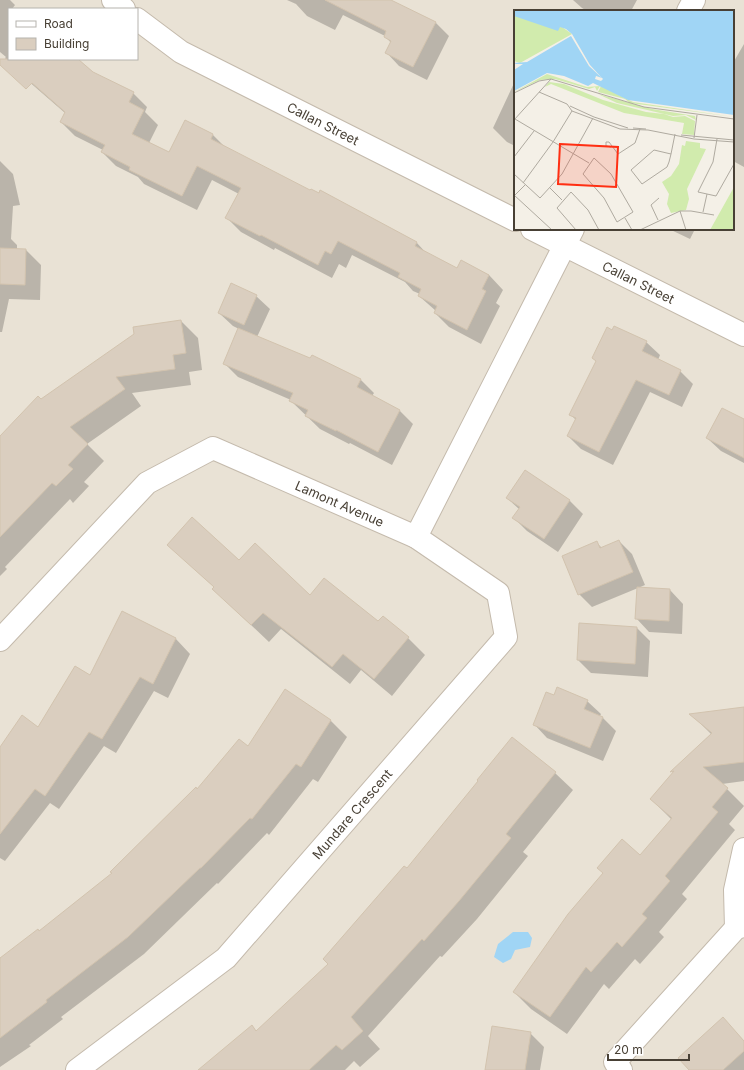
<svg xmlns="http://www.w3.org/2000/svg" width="744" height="1070" font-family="Inter,sans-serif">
<rect width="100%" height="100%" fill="#f4f0e7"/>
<path fill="#e9e2d5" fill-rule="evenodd" d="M0,0H744V1070H0ZM9,9H137V59H9ZM515,11H733V229H515Z"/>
<path fill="#a0d5f5" d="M513,932H528L532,938L530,947L515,950L511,959L503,963L494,957L498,944Z"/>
<path fill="#0003" d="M0,0H10L15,5L12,9H9V59H77L93,73L133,93L147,107L145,112L158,125L149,143L170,153L213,135L226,148L311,192L320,194L321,192L417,243L428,255L457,269L461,262L489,275L503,290L496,303L500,306L481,344L449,327L435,313L436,311L419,296L420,294L413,291L405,282L352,255L346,268L339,264L332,278L275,248L274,250L241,232L227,218L239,194L212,180L197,210L144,184L138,177L116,166L102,152L103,150L75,136L61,122L65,113L19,73L5,58L6,57L0,52Z
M287,0H389L436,23L449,36L427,80L399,66L386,52L391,43L385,36L343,15L335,30L307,16L296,4Z
M573,0H637L631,11H587L582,8Z
M744,44V167L733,161V63Z
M515,81V146L507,142L493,128Z
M0,161L13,174L20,205L13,206L11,239L17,245V250H26L41,265L40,300L9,299L2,332H0Z
M669,229H695L690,239Z
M256,296L270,309L257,337L360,379L374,393L372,396L400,411L413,424L392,465L350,443L349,444L320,429L291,401V400L238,377L224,363L239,329L233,326L219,313Z
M181,321L198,338L202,370L189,372L191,385L132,393L141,406L87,444L104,461L84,482L89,486L73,503L70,499L5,567L7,569L0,576V441L41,400Z
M646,342L660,355L658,360L680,371L693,384L682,407L650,392L613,465L581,449L568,436L576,420L570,414L597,362L593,358Z
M744,420V463L721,451L707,438Z
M525,471L570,501L583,514L558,552L527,531L514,518L519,509L507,498Z
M619,541L632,554L645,585L638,588L670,590L683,604L682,634L649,632L636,618L638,588L592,607L579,594L597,543L602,548Z
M169,545L239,561L310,596L408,638L425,655L392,696L361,670L350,684L281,629L269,642L231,606L215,588Z
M123,612L176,639L190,654L168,698L154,691L116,753L104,746L59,809L50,803L5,861L0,858V748L38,728L90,677Z
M637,628L650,641L648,677L591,673L578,660Z
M285,691L331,721L347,737L318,782L313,779L269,835L267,833L218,884L217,883L144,954L61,1017L63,1019L29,1045L31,1046L0,1067V960L39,932L113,874L197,791L248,748Z
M554,696L587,701L601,714L600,716L603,718L616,731L603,761L547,738L534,724Z
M744,708V781L722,784L744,806L729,824L735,830L682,894L687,899L659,932L664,937L640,964L635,959L609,989L604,984L567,1034L531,1009L514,992L640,857L672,820L651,799L674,773L672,772L711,734L692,715Z
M555,773L573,790L523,852L528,856L477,919L442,957L440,956L368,1036L380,1049L360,1067L354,1061L345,1070H200L252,1026L257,1032L330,964L407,869Z
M723,1019L744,1041V1070H690Z
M530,1033L544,1047L540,1070H486Z"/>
<path fill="#dacebf" stroke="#d2c3ae" d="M325,0H391L436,22L413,67L385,53L391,41L384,37L386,31Z
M0,59H78L93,72L134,92L129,102L144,110L132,134L169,152L185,120L213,134L211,139L310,190L311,189L319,193L320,190L417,242L415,246L457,268L461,260L489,275L482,289L486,291L467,330L434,313L437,306L418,296L421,289L398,277L400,273L338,241L331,254L325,251L318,265L261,235L260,236L225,218L241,188L197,166L182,196L129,170L130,167L101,152L105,145L60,122L65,112L32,83L26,89L0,65Z
M0,248L26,249L25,285L0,284Z
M231,283L257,295L244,325L218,313Z
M181,320L186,353L173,355L175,369L116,377L125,389L70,427L88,444L68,465L73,469L56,486L52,483L0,537V436L38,396L41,399L134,334L133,327Z
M614,326L647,341L642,351L681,370L669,395L636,380L599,452L567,436L576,418L569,415L596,361L592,358L607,327L612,330Z
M238,328L310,358L312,355L361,379L357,387L400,410L378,452L336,430V431L305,416L308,410L289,401L293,393L223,364Z
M722,408L744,419V458L706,438Z
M525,470L570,500L544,539L512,518L520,507L506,498Z
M192,517L239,560L255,543L310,595L324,578L378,621L383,616L409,637L374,679L343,654L332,667L263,613L251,625L212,589L214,587L167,545Z
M619,540L633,572L578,595L562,556L597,541L600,548Z
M637,587L670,589L669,621L635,619Z
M122,611L176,638L153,684L140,677L102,739L89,732L45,796L35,789L0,834V747L22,715L38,727L75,666L90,675Z
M579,623L637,627L635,664L577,660Z
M557,687L588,700L584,709L603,717L590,748L533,725L546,692L554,695Z
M285,689L331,720L301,767L296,764L252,819L250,818L201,868H200L128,937L46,1000L47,1002L0,1038V958L38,929L39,931L112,873L110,872L196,787L197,789L239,739L248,746Z
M744,707V762L703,767L728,788L712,807L718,812L665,876L670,881L642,914L647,918L622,947L617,942L591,972L586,967L550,1017L513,992L568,914L603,873L597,868L622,839L640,855L672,818L650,799L674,771L670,772L712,733L689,714Z
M512,737L556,772L506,834L511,838L459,901L424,941L422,939L351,1017L363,1031L342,1050L336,1045L309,1070H198L252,1025L256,1031L328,964L323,959L404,866L407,868L478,781L477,780Z
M723,1017L744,1041V1051L723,1070H689L678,1058Z
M492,1026L531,1032L525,1070H485Z"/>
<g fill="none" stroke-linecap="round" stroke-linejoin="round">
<defs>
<g id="street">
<path d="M113,0L124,9"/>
<path d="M688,11L694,0"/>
<path id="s1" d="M137,19L181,52L515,220"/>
<path id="s2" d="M532,229L744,335"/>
<path d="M416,537L573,229"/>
<path id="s3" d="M0,640L147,483L213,448L416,537L498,593L506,637L226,958L77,1070"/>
<path d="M736,928L735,890L744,849"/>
<path d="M621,1070L615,1062L736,928L744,926"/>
</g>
</defs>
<use href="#street" stroke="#c4baac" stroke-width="24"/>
<use href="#street" stroke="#fff" stroke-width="22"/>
</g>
<g text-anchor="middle" stroke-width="3" stroke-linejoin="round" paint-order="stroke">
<g font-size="13" fill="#484035" stroke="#fff">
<text dy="5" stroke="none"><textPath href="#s1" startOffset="214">Callan Street</textPath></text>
<text dy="5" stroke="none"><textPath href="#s2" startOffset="119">Callan Street</textPath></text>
<text dy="5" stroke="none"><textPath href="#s3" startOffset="428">Lamont Avenue</textPath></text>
<text transform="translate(352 814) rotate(-49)" y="5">Mundare Crescent</text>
</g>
</g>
<g transform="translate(514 10)">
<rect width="220" height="220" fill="#f4f0e7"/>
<path d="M0,4L48,17L58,24L6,53L0,51ZM33,64L73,77L86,76L83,81L81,77L75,79L41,69L26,70L0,82ZM35,72L50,74L89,90L132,102L150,104L159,107L171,106L181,111L180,125L168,124L170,113L110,103L37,74L31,77ZM87,76L119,92L220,107L116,93L111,89L84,82ZM84,84L138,99L181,106L182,110L172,105L159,106L103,93ZM172,131L186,133V138L192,139L173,179L175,189L172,200L157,203L153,194L155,184L148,172L157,166L165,154L168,135L171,136ZM220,177V220H196Z" fill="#d1ebad"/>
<path d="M0,0H220V105L114,90L79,73L74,76L50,66L33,63L0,81V60L9,54H2L0,53L13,52L57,26L75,56L88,68L82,66L81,69L87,71L89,69L76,55L58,24L52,19L46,17L44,21L0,6Z" fill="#a0d5f5"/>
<path fill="none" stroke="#afaaa0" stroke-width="1" d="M25,82L53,94L58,101L106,119L134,120L180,129L220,132M0,83L25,71L37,69M56,96L80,107L114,118M1,109L75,153M0,110L37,69L130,97L220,109M119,118L132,119M167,125L220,130M180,128L183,105M203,129L199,152L184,182L202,186L220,154M97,137L92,136V132H95L104,144L121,133L126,119M157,144L140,140L117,160L128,174L153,157L155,152L157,144L161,124M0,147L20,121M80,148L97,164L119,202L103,212L90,188L69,164ZM0,164L26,188L48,164L79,108M9,173L39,132L58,101M36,178L48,190M0,185L38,220M1,185L11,175M166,201L172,220M189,202L193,184M111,208L118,220M144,210L137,195L145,188M62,220L43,198L57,182L74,200L85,220M126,220L166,201H177L200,205"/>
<path fill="#ff2f13" fill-opacity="0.15" stroke="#ff2f13" stroke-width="2" d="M46,134L104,137L102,177L44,174Z"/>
<rect width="220" height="220" fill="none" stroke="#484035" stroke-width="2"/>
</g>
<rect x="8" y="8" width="130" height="52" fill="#ffffff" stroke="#b6b3ae"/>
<rect x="16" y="21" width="20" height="6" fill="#ffffff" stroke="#b6b3ae"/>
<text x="44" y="28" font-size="12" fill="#484035">Road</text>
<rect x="16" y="38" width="20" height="12" fill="#dacebf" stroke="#b6b3ae"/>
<text x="44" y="48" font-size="12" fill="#484035">Building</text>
<path d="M608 1054v6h81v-6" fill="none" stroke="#484035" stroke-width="2"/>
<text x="614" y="1054" font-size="12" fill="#484035" stroke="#ffffff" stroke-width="3" paint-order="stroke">20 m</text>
</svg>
